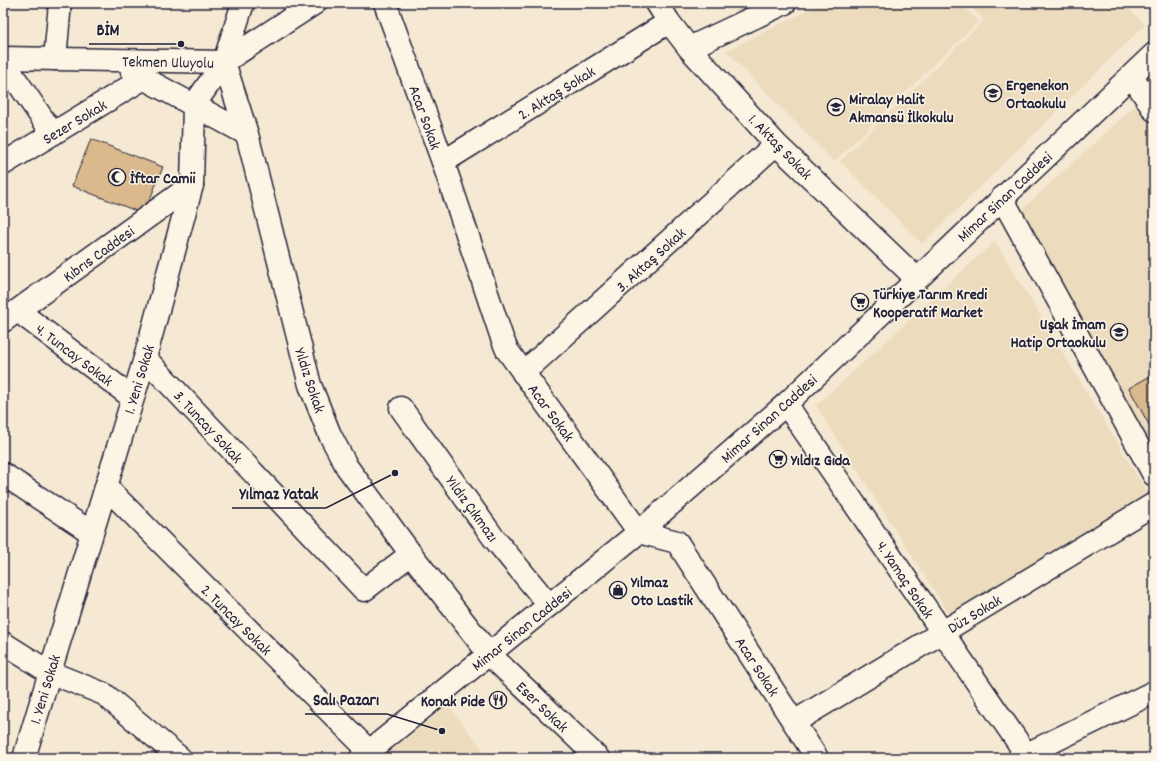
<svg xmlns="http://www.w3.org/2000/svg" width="1157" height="761" font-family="Dekko,sans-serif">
<rect width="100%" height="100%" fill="#f5e9d3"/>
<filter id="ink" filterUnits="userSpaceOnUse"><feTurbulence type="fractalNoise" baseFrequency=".025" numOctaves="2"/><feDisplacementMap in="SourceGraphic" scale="8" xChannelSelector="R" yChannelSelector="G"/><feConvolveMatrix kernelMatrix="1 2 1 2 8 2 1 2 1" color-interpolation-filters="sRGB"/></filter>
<g filter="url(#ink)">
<path fill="#eddbbe" d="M822,3H960L979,21L834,162L726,51Z
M967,3H1123L1145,25L922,244L840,161L984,20Z
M1137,104L1154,132V451L1152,452L1018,213Z
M995,241L1149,495L949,614L816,406Z
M448,705L489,758H382Z"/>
<path fill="#dab98d" stroke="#22223b" d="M91,139L163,167L144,214L72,186Z
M1154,374V434L1129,388Z"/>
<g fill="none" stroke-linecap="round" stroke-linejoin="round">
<defs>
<path id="street" d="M385,3L443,162L502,338L507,350L639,532L677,542L817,758
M657,3L669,22L689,48L776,144L917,279
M689,48L785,3
M55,59L60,3
M3,61L53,134
M224,62L247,134L310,385L330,435L347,467L411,554L489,654
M132,72L247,134
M1132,76L1154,110
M443,162L669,22
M3,164L144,78
M1002,198L1154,475
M18,311L133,398
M145,358L364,590L411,554
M523,373L776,144
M786,404L1026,754
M401,408L493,537L549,605
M3,474L92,533
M106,487L369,751
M3,643L49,672L104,694L180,758
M794,722L1154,504
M24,758L145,358L192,185L194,105L224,62L243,3"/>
<path id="secondary" d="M3,58L224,62L315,3
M3,321L192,185
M489,654L598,758
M361,758L639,532L786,404L1154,54
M1019,758L1154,692"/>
</defs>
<use href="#street" stroke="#22223b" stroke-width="25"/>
<use href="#secondary" stroke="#22223b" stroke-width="25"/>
<use href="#street" stroke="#fcf5e5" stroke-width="22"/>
<use href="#secondary" stroke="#fcf5e5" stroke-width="22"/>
</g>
</g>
<defs>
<symbol id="school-ring" viewBox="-11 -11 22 22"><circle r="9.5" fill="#fcf5e5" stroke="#22223b" stroke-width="1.5"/><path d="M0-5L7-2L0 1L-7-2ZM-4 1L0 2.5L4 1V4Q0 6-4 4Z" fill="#22223b"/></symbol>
<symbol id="mosque-ring" viewBox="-11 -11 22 22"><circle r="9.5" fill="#fcf5e5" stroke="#22223b" stroke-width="1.5"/><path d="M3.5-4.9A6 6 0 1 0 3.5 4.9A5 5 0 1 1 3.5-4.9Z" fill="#22223b"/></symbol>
<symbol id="supermarket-ring" viewBox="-11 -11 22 22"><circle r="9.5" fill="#fcf5e5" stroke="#22223b" stroke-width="1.5"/><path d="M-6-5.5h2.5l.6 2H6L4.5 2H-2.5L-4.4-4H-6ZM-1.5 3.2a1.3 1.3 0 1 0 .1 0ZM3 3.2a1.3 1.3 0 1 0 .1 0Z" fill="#22223b"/></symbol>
<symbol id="shop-ring" viewBox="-11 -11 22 22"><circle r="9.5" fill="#fcf5e5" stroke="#22223b" stroke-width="1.5"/><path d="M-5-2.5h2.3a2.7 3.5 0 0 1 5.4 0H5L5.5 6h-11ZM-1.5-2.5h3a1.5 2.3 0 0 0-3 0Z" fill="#22223b"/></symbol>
<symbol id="restaurant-ring" viewBox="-11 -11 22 22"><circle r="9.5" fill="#fcf5e5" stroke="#22223b" stroke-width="1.5"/><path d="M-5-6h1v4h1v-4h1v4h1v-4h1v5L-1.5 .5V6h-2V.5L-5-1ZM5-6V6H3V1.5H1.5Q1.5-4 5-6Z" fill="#22223b"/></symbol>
</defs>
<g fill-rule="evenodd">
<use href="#school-ring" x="983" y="83" width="20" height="20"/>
<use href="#school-ring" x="826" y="97" width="20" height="20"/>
<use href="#mosque-ring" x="107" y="167" width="20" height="20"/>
<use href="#supermarket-ring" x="850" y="292" width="20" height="20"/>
<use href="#school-ring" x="1109" y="322" width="20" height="20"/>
<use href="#supermarket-ring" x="768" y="449" width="20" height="20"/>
<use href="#shop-ring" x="608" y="580" width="20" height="20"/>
<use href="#restaurant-ring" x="488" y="690" width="20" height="20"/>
</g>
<g text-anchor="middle" stroke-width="3" stroke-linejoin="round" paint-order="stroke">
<g font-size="16" fill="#22223b" stroke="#fcf5e5">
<text transform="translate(168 61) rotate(1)" y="6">Tekmen Uluyolu</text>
<text transform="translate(556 92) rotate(-32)" y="6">2. Aktaş Sokak</text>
<text transform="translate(426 117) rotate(70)" y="6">Acar Sokak</text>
<text transform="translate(74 121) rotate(-31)" y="6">Sezer Sokak</text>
<text transform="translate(781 146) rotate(46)" y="6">1. Aktaş Sokak</text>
<text transform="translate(1004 196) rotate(-43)" y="6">Mimar Sinan Caddesi</text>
<text transform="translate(98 253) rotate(-36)" y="6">Kıbrıs Caddesi</text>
<text transform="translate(650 259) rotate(-42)" y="6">3. Aktaş Sokak</text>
<text transform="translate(75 354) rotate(37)" y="6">4. Tuncay Sokak</text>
<text transform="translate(138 379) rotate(-73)" y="6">1. Yeni Sokak</text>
<text transform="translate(311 380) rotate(72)" y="6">Yıldız Sokak</text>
<text transform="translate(552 412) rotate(54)" y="6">Acar Sokak</text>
<text transform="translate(768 418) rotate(-42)" y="6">Mimar Sinan Caddesi</text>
<text transform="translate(209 426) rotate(47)" y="6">3. Tuncay Sokak</text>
<text transform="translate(473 508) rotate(54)" y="6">Yıldız Çıkmazı</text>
<text transform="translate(906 579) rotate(56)" y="6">4. Yamaç Sokak</text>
<text transform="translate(974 613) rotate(-31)" y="6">Düz Sokak</text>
<text transform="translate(237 619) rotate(45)" y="6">2. Tuncay Sokak</text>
<text transform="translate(521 628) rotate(-39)" y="6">Mimar Sinan Caddesi</text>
<text transform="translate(758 666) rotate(57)" y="6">Acar Sokak</text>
<text transform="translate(44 689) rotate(-73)" y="6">1. Yeni Sokak</text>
<text transform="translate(543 706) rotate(44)" y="6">Eser Sokak</text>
</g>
<g font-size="16" font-weight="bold" fill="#22223b" stroke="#fcf5e5" text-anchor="start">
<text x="1006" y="90">Ergenekon<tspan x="1006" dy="18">Ortaokulu</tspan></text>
<text x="849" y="104">Miralay Halit<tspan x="849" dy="18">Akmansü İlkokulu</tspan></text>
<text x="130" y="183">İftar Camii</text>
<text x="873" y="299">Türkiye Tarım Kredi<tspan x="873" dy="18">Kooperatif Market</tspan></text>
<text x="1106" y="329" text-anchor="end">Uşak İmam<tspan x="1106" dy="18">Hatip Ortaokulu</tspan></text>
<text x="791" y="465">Yıldız Gıda</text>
<text x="631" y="587">Yılmaz<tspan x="631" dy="18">Oto Lastik</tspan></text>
<text x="485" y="706" text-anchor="end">Konak Pide</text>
</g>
</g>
<path fill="none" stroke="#22223b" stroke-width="1.5" d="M181 44L128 44H89M395 473L326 508H232M442 731L387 714H305"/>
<g fill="#22223b" stroke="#fcf5e5" stroke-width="1.5">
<circle cx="181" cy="44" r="4"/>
<circle cx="395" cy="473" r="4"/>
<circle cx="442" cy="731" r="4"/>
</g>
<g font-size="17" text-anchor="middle" font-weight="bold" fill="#22223b" stroke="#fcf5e5" stroke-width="3" stroke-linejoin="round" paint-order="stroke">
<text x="108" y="35">BİM</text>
<text x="279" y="499">Yılmaz Yatak</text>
<text x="346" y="705">Salı Pazarı</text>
</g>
<rect width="1157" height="761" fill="none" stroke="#fcf5e5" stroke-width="16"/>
<rect x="8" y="8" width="1141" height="745" fill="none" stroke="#22223b" stroke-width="1.5" filter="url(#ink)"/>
</svg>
